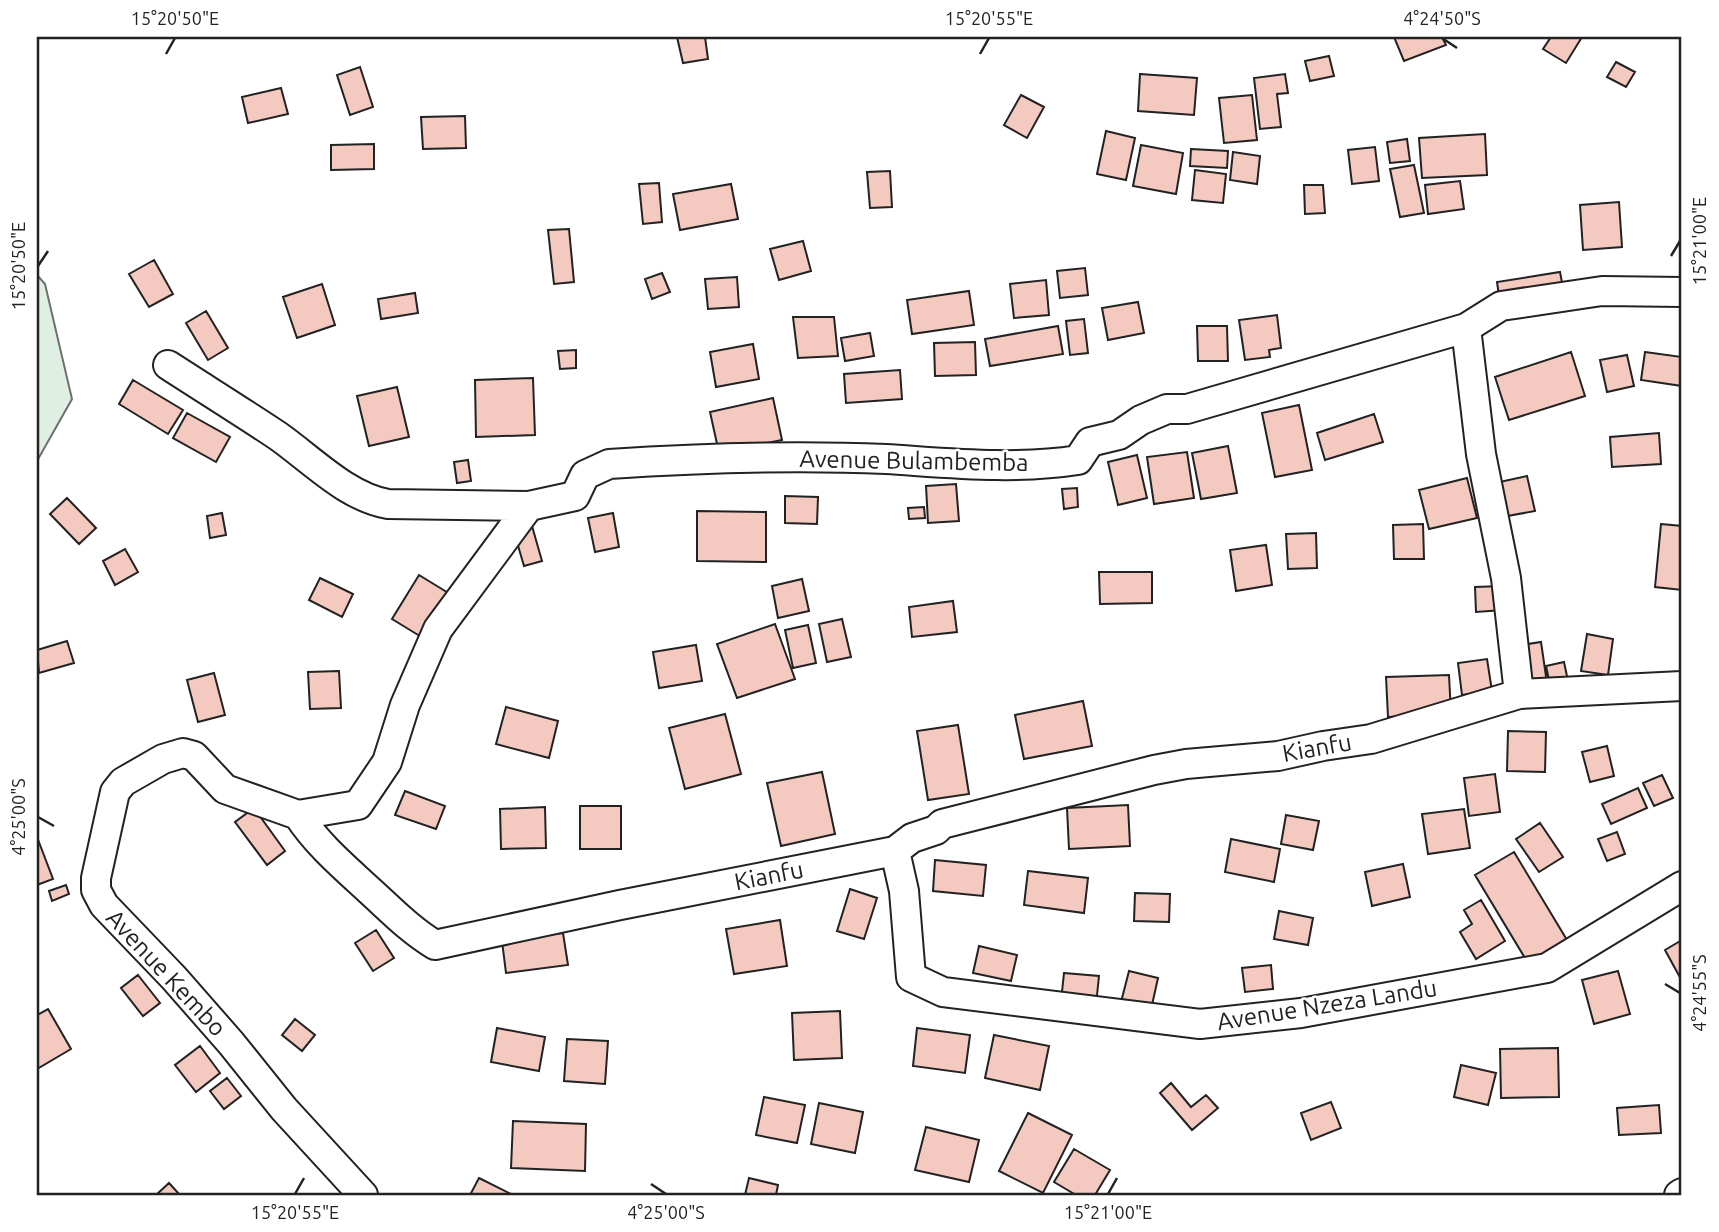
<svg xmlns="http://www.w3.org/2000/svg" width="1719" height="1232" font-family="Ubuntu,sans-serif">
<rect width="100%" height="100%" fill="#fff"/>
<path fill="#e0efe3" stroke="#6f6f6f" stroke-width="2" d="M37,275L45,284L72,399L37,461Z"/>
<path fill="#f3c9c0" stroke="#222" stroke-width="2" d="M677,37H705L708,59L683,63Z
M1394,37H1442L1446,45L1404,61Z
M1551,37H1582L1566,63L1543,49Z
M1329,56L1334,76L1310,81L1305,61Z
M1616,62L1635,72L1626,87L1607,77Z
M360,67L373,107L350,115L337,75Z
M1140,74L1197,78L1194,115L1138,111Z
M1285,74L1288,93L1277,94L1281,127L1260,129L1254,78Z
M281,88L288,114L248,123L242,97Z
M1021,95L1044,107L1027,138L1004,125Z
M1252,95L1257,140L1224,143L1219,98Z
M465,116L466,148L423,149L421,117Z
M1106,131L1135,138L1126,180L1097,174Z
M1485,134L1487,175L1422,178L1419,138Z
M1407,139L1410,161L1390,163L1387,142Z
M374,144V169L331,170V145Z
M1141,145L1183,153L1176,194L1133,186Z
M1375,147L1379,181L1352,184L1348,150Z
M1191,149L1228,151L1227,168L1190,166Z
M1233,152L1260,156L1257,184L1230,180Z
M1414,165L1424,213L1400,217L1390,169Z
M1195,170L1226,174L1223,203L1192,200Z
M890,171L892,207L870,208L867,172Z
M1460,181L1464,209L1428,214L1425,185Z
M659,183L662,222L643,224L639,184Z
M731,184L738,219L680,230L673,194Z
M1304,185H1323L1325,213L1305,214Z
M1619,202L1622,247L1583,250L1580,205Z
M569,229L574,282L554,284L548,230Z
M803,241L811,271L779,280L770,249Z
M154,260L173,294L149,307L129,274Z
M1085,268L1088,295L1060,298L1057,271Z
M1560,272L1564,293L1500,303L1497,282Z
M662,273L670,292L652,299L645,279Z
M737,277L739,307L708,309L705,279Z
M1046,280L1049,315L1014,318L1010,284Z
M322,284L335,325L297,338L283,297Z
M969,291L974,325L912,334L907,300Z
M415,293L418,313L381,319L378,299Z
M1138,302L1144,333L1108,340L1102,308Z
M206,311L228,348L208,360L186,323Z
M1277,315L1281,348L1269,350L1270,357L1245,360L1239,320Z
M793,317H834L838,356L798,358Z
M1084,319L1088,353L1070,355L1066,321Z
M1058,326L1063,354L990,366L985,339Z
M1197,326H1227L1228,361H1198Z
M870,333L874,356L845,361L841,338Z
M975,342L976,375L935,376L934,343Z
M753,344L759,379L716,387L710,352Z
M576,350V368L560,369L558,351Z
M1571,352L1585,396L1509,420L1495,377Z
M1645,352L1682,357V386L1641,380Z
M1627,355L1634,386L1607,392L1600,360Z
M900,370L902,399L846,403L844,374Z
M533,378L535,435L476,437L475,380Z
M133,380L183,410L168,434L119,404Z
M397,387L409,437L369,446L357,396Z
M773,398L782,440L719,453L710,412Z
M1299,405L1312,470L1275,477L1262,413Z
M187,413L230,437L216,462L173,438Z
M1374,414L1383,442L1325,460L1317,433Z
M1659,433L1661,464L1612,467L1610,437Z
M1228,446L1237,493L1201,499L1192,453Z
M1187,452L1194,498L1154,504L1147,457Z
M1137,455L1147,498L1118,505L1108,462Z
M468,460L471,481L457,483L454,462Z
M1527,476L1535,511L1502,517L1495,483Z
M1467,478L1477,518L1429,529L1419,490Z
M956,484L959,521L928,523L926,486Z
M1077,488L1078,507L1064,509L1062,489Z
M785,496L818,497L817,524L785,523Z
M67,498L96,528L79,544L50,514Z
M924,507L925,518L909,519L908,508Z
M697,511L766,512V562L697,561Z
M222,513L226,535L210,538L207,516Z
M613,513L619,547L595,552L588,518Z
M1423,524L1424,559H1394L1393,525Z
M1661,524L1682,526V590L1655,587Z
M532,526L542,561L524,566L514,532Z
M1316,533L1317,568L1288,569L1286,534Z
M1266,545L1272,585L1236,591L1230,550Z
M125,549L138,572L115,585L103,561Z
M1099,572H1152V603L1100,604Z
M419,575L450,594L423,638L392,619Z
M320,578L353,594L342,617L309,600Z
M802,579L809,611L778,618L772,586Z
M1502,586L1503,610L1476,612L1475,587Z
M953,601L957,632L912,637L909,607Z
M842,619L851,657L827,662L819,624Z
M775,624L795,679L737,698L717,644Z
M808,625L816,663L793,668L785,630Z
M1587,634L1613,639L1608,675L1581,671Z
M67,641L74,663L39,673L37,650Z
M1541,642L1548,690L1522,694L1515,646Z
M696,645L702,681L659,688L653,652Z
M1487,659L1492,691L1462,695L1458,663Z
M1564,662L1568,681L1550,685L1546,666Z
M339,671L341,708L310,709L308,672Z
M214,673L225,715L198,722L187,680Z
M1449,675L1451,714L1388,717L1386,677Z
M1083,701L1092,746L1024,759L1015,715Z
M506,707L558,721L549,758L496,744Z
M725,714L741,774L685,789L669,728Z
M958,725L969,794L928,800L917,731Z
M1508,731L1546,732L1545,772L1507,771Z
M1607,746L1614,776L1590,782L1582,752Z
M822,772L835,834L781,846L767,783Z
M1495,774L1500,812L1469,816L1464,778Z
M1662,775L1673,798L1654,806L1643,783Z
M1638,788L1647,808L1611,824L1602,804Z
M405,791L445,806L436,829L395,815Z
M1128,805L1130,846L1069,849L1067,808Z
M580,806H621V849H580Z
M545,807L546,848L501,849L500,809Z
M254,808L285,851L267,865L235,822Z
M1464,809L1470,848L1428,854L1422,814Z
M1286,815L1319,821L1313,850L1281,844Z
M1540,823L1563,857L1539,872L1516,839Z
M1617,832L1625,854L1607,861L1598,839Z
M37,837L53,879L37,885Z
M1231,839L1280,849L1274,882L1225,872Z
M1514,852L1570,945L1531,968L1475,875Z
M935,860L986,865L983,896L933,891Z
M1403,864L1410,897L1372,906L1365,872Z
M1028,871L1088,878L1084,913L1024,905Z
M66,885L69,894L52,901L49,891Z
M850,889L877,898L864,939L837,931Z
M1135,893L1170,894L1169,922L1134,921Z
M1481,900L1505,941L1476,959L1460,932L1472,924L1464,910Z
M1279,911L1313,918L1308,945L1274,939Z
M780,920L787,966L734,974L726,929Z
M376,930L394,958L373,971L355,943Z
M563,933L568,965L506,973L502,941Z
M1682,940V981L1665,950Z
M979,946L1017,955L1011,981L973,973Z
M1271,965L1273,989L1245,992L1242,968Z
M1129,971L1158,978L1150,1014L1120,1006Z
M1618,971L1630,1014L1594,1024L1582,980Z
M1064,973L1099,976L1096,1005L1061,1001Z
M138,975L160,1003L143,1016L121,988Z
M48,1009L71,1049L37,1069V1015Z
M840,1011L842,1058L794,1060L792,1013Z
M295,1019L315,1035L302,1051L282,1035Z
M497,1028L545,1037L539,1071L491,1062Z
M917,1028L970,1035L965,1073L913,1066Z
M994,1035L1049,1046L1040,1090L985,1078Z
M567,1039L608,1041L605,1084L564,1081Z
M200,1046L220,1073L196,1092L175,1065Z
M1558,1048L1559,1097L1501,1098L1500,1049Z
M1461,1065L1496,1073L1488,1105L1454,1097Z
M227,1078L241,1096L224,1109L210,1091Z
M1171,1083L1191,1107L1206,1095L1218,1108L1192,1130L1160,1093Z
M764,1097L805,1105L797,1143L756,1135Z
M1331,1102L1341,1128L1311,1140L1301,1113Z
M819,1103L863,1112L855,1153L811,1144Z
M1659,1105L1661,1133L1619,1135L1617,1108Z
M1028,1113L1072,1135L1043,1193L999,1171Z
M513,1121L586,1124L585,1171L511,1168Z
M926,1127L979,1140L969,1182L915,1170Z
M1074,1149L1110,1170L1095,1195H1076L1054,1182Z
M479,1178L513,1195H470Z
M749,1178L778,1185L776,1195H745Z
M169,1183L180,1195H156Z"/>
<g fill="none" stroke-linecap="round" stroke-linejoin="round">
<defs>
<path id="minor" d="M1466,328L1481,454L1506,578L1519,694
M168,365C205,389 242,412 278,436C312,460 347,497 388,504L529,506L575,496L585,475L609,464C699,458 796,455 886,459C950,463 1014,470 1078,460L1090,442L1119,435L1141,420L1167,409H1187L1466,328L1501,306L1602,291L1682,292
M298,815C317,844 343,866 369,890C390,909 410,930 435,945L620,905L895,851L912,838L936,830L942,824L1154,770L1186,764L1278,756L1323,746L1371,739L1519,694L1682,686
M298,815L225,789L194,756L183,753L163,759L123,782L115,792L96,878V890L104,905L174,978L231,1043L284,1109L363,1195
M298,815L358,805L387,762L405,705L438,629L529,506
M895,851L904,891L911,977L943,992L1200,1024L1301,1013L1547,968L1682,886
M1679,1195L1682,1193"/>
</defs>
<use href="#minor" stroke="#222" stroke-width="32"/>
<use href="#minor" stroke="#fff" stroke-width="28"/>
</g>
<path fill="none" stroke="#222" stroke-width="2.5" d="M1442,38L1457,48M166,54L175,38M980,54L989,38M1671,256L1680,241M38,266L48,251M38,817L54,826M1665,984L1680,993M651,1184L666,1194M295,1194L304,1178M1108,1194L1117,1178"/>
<g text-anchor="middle" stroke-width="5" stroke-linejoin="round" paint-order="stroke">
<g font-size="24" fill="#222" stroke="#fff">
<text transform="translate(914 461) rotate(1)" y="8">Avenue Bulambemba</text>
<text transform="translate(1317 748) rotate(-10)" y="8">Kianfu</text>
<text transform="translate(769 876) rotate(-11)" y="8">Kianfu</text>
<text transform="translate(166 973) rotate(47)" y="8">Avenue Kembo</text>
<text transform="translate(1327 1005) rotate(-9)" y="8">Avenue Nzeza Landu</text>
</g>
</g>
<rect width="1719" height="1232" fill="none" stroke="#ffffff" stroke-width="77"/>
<rect x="38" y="38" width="1642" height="1156" fill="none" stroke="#222" stroke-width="2.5"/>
<g font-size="18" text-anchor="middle" fill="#222">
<text x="175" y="25">15°20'50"E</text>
<text x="989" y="25">15°20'55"E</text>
<text x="1442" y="25">4°24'50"S</text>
<text transform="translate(1700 241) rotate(-90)" y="6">15°21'00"E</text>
<text transform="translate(19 266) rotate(-90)" y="6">15°20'50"E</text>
<text transform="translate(19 817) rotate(-90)" y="6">4°25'00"S</text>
<text transform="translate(1700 993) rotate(-90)" y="6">4°24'55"S</text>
<text x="295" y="1219">15°20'55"E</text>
<text x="666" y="1219">4°25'00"S</text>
<text x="1108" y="1219">15°21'00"E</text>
</g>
</svg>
